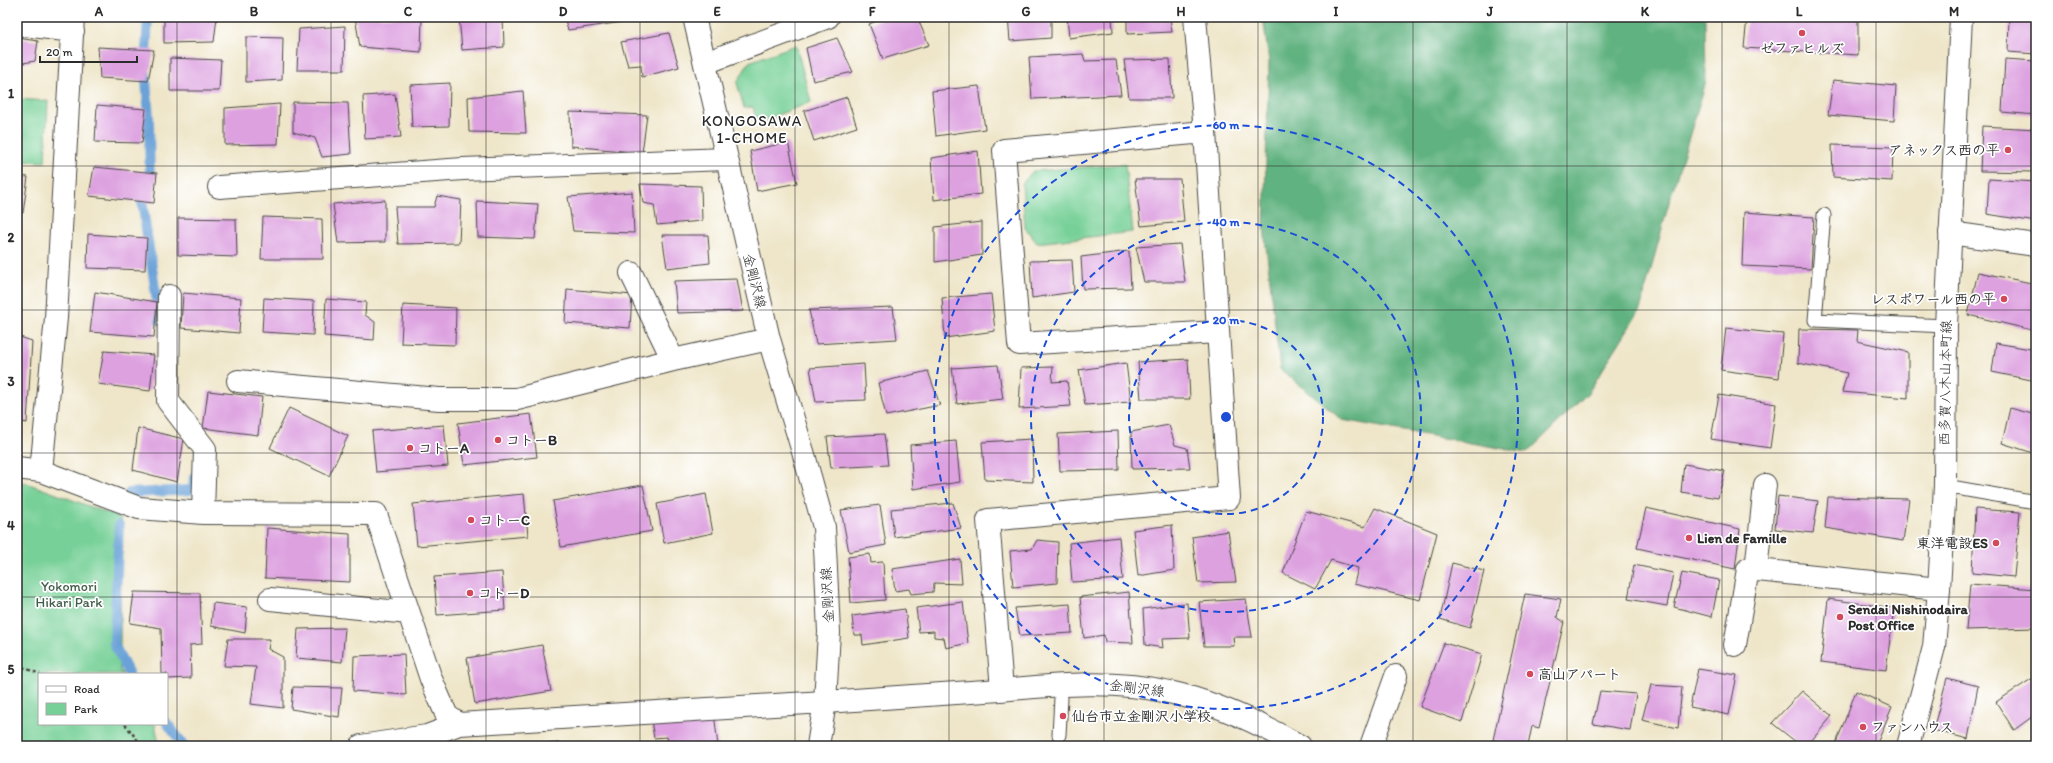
<svg xmlns="http://www.w3.org/2000/svg" width="2053" height="763" font-family="Itim,'Klee One',sans-serif">
<rect width="100%" height="100%" fill="#fff"/>
<filter id="ink" filterUnits="userSpaceOnUse"><feTurbulence type="fractalNoise" baseFrequency=".025" numOctaves="2"/><feDisplacementMap in="SourceGraphic" scale="8" xChannelSelector="R" yChannelSelector="G"/><feConvolveMatrix kernelMatrix="1 2 1 2 8 2 1 2 1" color-interpolation-filters="sRGB"/></filter>
<filter id="wash" filterUnits="userSpaceOnUse"><feTurbulence type="fractalNoise" baseFrequency=".012" numOctaves="4" result="noise"/><feDisplacementMap in="SourceGraphic" scale="16" xChannelSelector="R" yChannelSelector="G"/><feGaussianBlur stdDeviation="0.9" result="paint"/><feColorMatrix in="noise" values="0 0 0 0 0 0 0 0 0 0 0 0 0 0 0 0 0 1.4 0 .05"/><feComposite in="paint" operator="in"/></filter>
<g filter="url(#wash)">
<rect width="100%" height="100%" fill="#efe6c9"/>
<path fill="#77d097" stroke="#517e61" d="M796,45L811,102L757,123L753,107L744,108L737,83L749,62Z
M17,99L48,101L45,162L17,161Z
M1125,164L1133,232L1037,243L1025,228L1022,184L1033,171Z
M24,482L121,518L120,670L123,674H39V724H155L159,744L162,746H17V485Z"/>
<path fill="#61b280" stroke="#466e56" d="M1263,17H1705L1706,82L1670,199L1640,310L1588,393L1527,453L1342,420L1280,369L1264,228L1269,62Z"/>
<g fill="none" stroke-linecap="round" stroke-linejoin="round">
<path stroke="#6aa2d8" stroke-width="10" d="M148,17L145,69L149,117L150,192L142,200C147,240 155,280 159,320
M129,493L193,490L194,477
M119,525L114,644L129,674
M167,723L184,746"/>
</g>
<g id="blocks">
<path fill="#dda1e0" d="M111,17H148V20L111,18Z
M164,17H217L214,42L164,43Z
M355,17H422L421,52L360,47Z
M459,17H503L504,47L462,50Z
M564,17H622L623,22L568,30Z
M887,17H917L929,45L883,59L869,24Z
M1008,17H1051V38L1010,41Z
M1067,17H1112L1113,32L1069,38Z
M1127,17H1170L1172,32L1127,34Z
M1747,17H1858V55L1744,48Z
M2009,17H2036V54L2008,52Z
M345,26L344,70H297L299,29Z
M669,33L679,67L642,77L641,65L628,66L621,42Z
M246,37L283,38L282,80L246,82Z
M17,38L38,41L35,61L17,64Z
M837,38L853,72L813,81L806,48Z
M98,47L154,50L148,81L100,78Z
M1083,54L1085,61L1116,60L1121,95L1032,99L1029,57Z
M170,58L221,60L219,91H170Z
M1170,59L1172,98H1129L1124,60Z
M2005,59L2036,61V115L2002,112Z
M1833,80L1896,86L1894,121L1828,115Z
M450,83L449,126L412,127L410,85Z
M979,86L985,129L936,136L932,91Z
M523,91L526,133L469,132L468,97Z
M395,94L401,137L365,139L363,96Z
M847,97L857,127L814,141L804,111Z
M293,102L348,103L351,154L322,157L315,138L293,132Z
M280,104L278,144L225,145V108Z
M97,105L146,109L142,143L95,142Z
M570,112L647,115L642,153L571,146Z
M1982,126L2036,129V172L1980,171Z
M788,142L797,183L757,191L750,151Z
M1832,145L1893,147L1892,181L1833,177Z
M978,151L981,194L934,200L931,158Z
M94,167L157,173L154,203L89,196Z
M17,176L28,177L23,213L17,212Z
M1135,179H1180L1184,222L1141,226Z
M1989,179L2036,182V222L1987,214Z
M640,184L701,186L702,221L657,225L654,205L643,203Z
M632,192L634,233L573,231L568,197Z
M437,196L461,200L459,243L398,244L395,207H434Z
M385,200V242L338,243L333,204Z
M477,201L538,204L535,239L478,237Z
M1744,212L1814,217L1811,269L1742,266Z
M263,217L322,219L323,259H261Z
M178,218L236,219L237,257L178,255Z
M982,222V255L935,262V227Z
M88,234L147,238L145,270L87,268Z
M662,235H708L710,263L667,268Z
M1180,244L1185,282H1144L1136,247Z
M1129,251L1131,288L1083,289L1081,257Z
M1072,260L1074,292L1032,298L1030,261Z
M1978,272L2036,284V331L1968,315Z
M737,279L743,311L677,313L674,281Z
M567,289L632,295L630,328L565,323Z
M95,292L157,302L154,337L90,332Z
M183,293L241,298L239,333L181,328Z
M991,294L995,331L945,338L942,298Z
M264,298L314,301L313,335L262,332Z
M326,299L366,302L365,315L375,322L374,340L324,336Z
M403,305L456,308L455,345L401,343Z
M893,307L897,339L816,344L809,310Z
M1726,328L1783,334L1779,378L1721,370Z
M1799,329L1858,330L1857,341L1908,352V398L1842,392L1847,373L1798,363Z
M17,336L32,341L27,423L17,421Z
M1996,343L2036,350V381L1992,372Z
M104,351L154,355L150,391L98,384Z
M1188,359L1190,399H1141L1138,362Z
M1126,363L1131,402L1085,405L1079,370Z
M864,364L866,400L816,402L810,368Z
M998,365L1003,399L957,404L952,368Z
M1053,367L1052,382L1067,381L1071,406L1019,409L1021,368Z
M928,371L940,405L886,416L878,383Z
M208,391L262,397L258,435L203,428Z
M1719,395L1776,404L1770,448L1711,439Z
M289,408L348,436L329,476L270,448Z
M2010,408L2036,415V454L2002,443Z
M531,414L537,457L464,465L458,423Z
M444,425L448,466L376,472L372,431Z
M1169,425L1175,445L1187,448L1190,468L1132,469L1131,432Z
M138,428L184,439L177,482L133,470Z
M1118,431L1119,470L1060,471L1058,434Z
M884,434L888,465L831,468L827,437Z
M1032,439L1033,482L985,480L982,442Z
M956,441L960,482L913,489L910,445Z
M1684,464L1725,471L1718,498L1681,492Z
M643,485L652,531L561,547L553,501Z
M524,494L528,536L417,546L413,504Z
M706,494L713,533L664,543L657,504Z
M1778,496L1818,501L1813,533L1775,529Z
M1828,497L1909,499L1903,541L1825,528Z
M953,503L961,528L894,537L891,509Z
M880,505L886,545L849,552L841,510Z
M1375,508L1437,533L1420,600L1354,584L1358,568L1331,560L1315,589L1283,573L1306,511L1365,527Z
M1646,508L1740,529L1735,569L1637,548Z
M1975,509L2020,512L2014,577L1972,573Z
M1172,525L1174,570L1138,576L1133,530Z
M267,528L350,534V582L265,578Z
M1228,531L1236,582L1198,583L1192,537Z
M1119,537L1123,579L1072,582L1069,543Z
M1037,540L1058,542L1057,583L1013,587L1010,551L1032,549Z
M870,554L871,563L883,562L885,600L851,603L848,557Z
M960,559L962,584L934,583L933,592L911,594L909,589L895,591L892,569Z
M1452,563L1484,571L1470,628L1440,619Z
M1634,565L1673,573L1667,606L1628,599Z
M502,572L505,610L437,615L434,577Z
M1682,573L1719,580L1712,617L1674,607Z
M1970,584L2036,589V628L1966,630Z
M134,592L200,593L202,644L190,645L191,678L167,679V674H162L161,628L130,623Z
M1129,592L1133,643L1105,642L1104,635L1084,638L1080,597Z
M1525,594L1561,599L1557,617L1564,622L1539,728L1532,726L1528,746H1521L1493,740Z
M1246,599L1252,637H1233L1234,646H1204L1199,602Z
M1828,599L1894,608L1886,670L1821,662Z
M963,602L968,643L946,648L944,638L934,637V631L919,632L916,608Z
M213,603L247,607L245,633L211,626Z
M1187,603L1190,638L1162,639L1163,648L1145,645L1143,609Z
M1070,604L1072,633L1020,636L1015,608Z
M905,609L909,638L863,645L862,635H854L852,616Z
M345,628L342,662L296,658L298,629Z
M228,639H270L268,649L283,657V708L251,704L256,667L224,666Z
M1444,643L1482,654L1462,722L1420,707Z
M542,645L551,691L475,704L467,658Z
M404,654L406,695L353,691L354,656Z
M1698,669L1737,675L1729,715L1690,707Z
M2036,676V714L2014,730L1996,702Z
M1947,678L1978,686L1968,739L1933,730Z
M1651,685L1682,687L1678,728L1642,720Z
M293,687L342,688L339,717L291,709Z
M1600,691L1636,694L1630,730L1593,724Z
M1802,691L1832,716L1807,746H1801L1772,723Z
M1856,691L1892,707L1876,746H1835Z
M714,713L718,746H669L667,737L654,738L650,715Z
M559,743L560,746H530V745Z"/>
</g>
</g>
<g filter="url(#ink)">
<use href="#blocks" fill-opacity="0" stroke="#484743" stroke-width="1"/>
<g fill="none" stroke-linecap="round" stroke-linejoin="round">
<defs>
<path id="service" d="M1824,215L1815,320L1946,326
M1945,486L2036,502
M1058,684L1061,698L1059,735"/>
<path id="minor" d="M17,24L73,31
M705,63L828,17
M1205,132L1004,150L1019,344L1217,332
M219,187L463,169L726,159
M1950,233L2036,245
M631,273L673,360
M169,296L168,401L205,449L203,513
M238,381L439,399H517L673,360L769,339
M17,468L41,471L139,508L203,513L376,514L431,679L447,716L459,724L825,702L818,746
M41,471L56,318L73,17
M1756,570L1765,485
M270,599L409,613
M1735,645L1748,569L1939,589
M1002,689L988,520L1229,498L1205,132L1195,17
M361,746L427,736L459,724
M1371,746L1396,676"/>
<path id="tertiary" d="M694,17L769,339L804,455L824,527L829,632L825,702C883,698 941,694 1000,690C1056,685 1113,679 1169,692C1215,702 1259,723 1300,746
M1908,746L1934,647L1939,589L1945,486L1946,326L1961,17"/>
</defs>
<use href="#service" stroke="#484743" stroke-width="15"/>
<use href="#minor" stroke="#484743" stroke-width="24"/>
<use href="#tertiary" stroke="#484743" stroke-width="24"/>
<path stroke="#484743" stroke-width="2.5" stroke-dasharray="3 3" stroke-linecap="butt" d="M17,665L40,674
M125,724L142,746"/>
<use href="#service" stroke="#fff" stroke-width="13"/>
<use href="#minor" stroke="#fff" stroke-width="22"/>
<use href="#tertiary" stroke="#fff" stroke-width="22"/>
</g>
</g>
<path fill="none" stroke="#2b2b2b" stroke-width="1" stroke-opacity="0.55" d="M177,17V746M331,17V746M486,17V746M640,17V746M795,17V746M949,17V746M1104,17V746M1258,17V746M1413,17V746M1567,17V746M1722,17V746M1876,17V746M17,166H2036M17,310H2036M17,453H2036M17,597H2036"/>
<g fill="none" stroke="#1d4ed8" stroke-width="2" stroke-dasharray="7 5">
<circle cx="1226" cy="417" r="97"/>
<circle cx="1226" cy="417" r="195"/>
<circle cx="1226" cy="417" r="292"/>
</g>
<g fill="#d1495b" stroke="#fff" stroke-width="1.5">
<circle cx="1802" cy="33" r="4"/>
<circle cx="2008" cy="150" r="4"/>
<circle cx="2004" cy="299" r="4"/>
<circle cx="498" cy="440" r="4"/>
<circle cx="410" cy="448" r="4"/>
<circle cx="471" cy="520" r="4"/>
<circle cx="1689" cy="538" r="4"/>
<circle cx="1996" cy="543" r="4"/>
<circle cx="470" cy="593" r="4"/>
<circle cx="1840" cy="617" r="4"/>
<circle cx="1530" cy="674" r="4"/>
<circle cx="1063" cy="716" r="4"/>
<circle cx="1863" cy="727" r="4"/>
</g>
<g text-anchor="middle" stroke-width="3.5" stroke-linejoin="round" paint-order="stroke">
<g font-size="14" font-weight="bold" fill="#2b2b2b" stroke="#fff" text-anchor="start">
<text x="1802" y="53" text-anchor="middle">ゼファヒルズ</text>
<text x="2000" y="155" text-anchor="end">アネックス西の平</text>
<text x="1996" y="304" text-anchor="end">レスポワール西の平</text>
<text x="506" y="445">コトーB</text>
<text x="418" y="453">コトーA</text>
<text x="479" y="525">コトーC</text>
<text x="1697" y="543">Lien de Famille</text>
<text x="1988" y="548" text-anchor="end">東洋電設ES</text>
<text x="478" y="598">コトーD</text>
<text x="1848" y="614">Sendai Nishinodaira<tspan x="1848" dy="16">Post Office</tspan></text>
<text x="1538" y="679">高山アパート</text>
<text x="1071" y="721">仙台市立金剛沢小学校</text>
<text x="1871" y="732">ファンハウス</text>
</g>
<g font-size="14" fill="#2b2b2b" stroke="#fff">
<text transform="translate(755 281) rotate(76)" y="5">金剛沢線</text>
<text transform="translate(1945 383) rotate(-89)" y="5">西多賀八木山本町線</text>
<text transform="translate(827 595) rotate(-93)" y="5">金剛沢線</text>
<text transform="translate(1137 688) rotate(7)" y="5">金剛沢線</text>
</g>
<g font-size="14" fill="#425d4b" stroke="#fff">
<text x="69" y="591">Yokomori<tspan x="69" dy="16">Hikari Park</tspan></text>
</g>
<g font-size="15" letter-spacing="1" fill="#2b2b2b" stroke="#fff">
<text x="752" y="126">KONGOSAWA<tspan x="752" dy="17">1-CHOME</tspan></text>
</g>
</g>
<circle cx="1226" cy="417" r="6" fill="#1d4ed8" stroke="#fff" stroke-width="2"/>
<g font-size="12" text-anchor="middle" font-weight="bold" fill="#1d4ed8" stroke="#fff" stroke-width="3.5" stroke-linejoin="round" paint-order="stroke">
<text x="1226" y="129">60 m</text>
<text x="1226" y="226">40 m</text>
<text x="1226" y="324">20 m</text>
</g>
<rect width="2053" height="763" fill="none" stroke="#fff" stroke-width="44"/>
<rect x="38" y="673" width="130" height="52" fill="#ffffff" stroke="#aaaaaa"/>
<rect x="46" y="686" width="20" height="6" fill="#ffffff" stroke="#aaaaaa"/>
<text x="74" y="693" font-size="12" fill="#2b2b2b">Road</text>
<rect x="46" y="703" width="20" height="12" fill="#77d097" stroke="#aaaaaa"/>
<text x="74" y="713" font-size="12" fill="#2b2b2b">Park</text>
<path d="M40 56v6h97v-6" fill="none" stroke="#2b2b2b" stroke-width="2"/>
<text x="46" y="56" font-size="12" fill="#2b2b2b" stroke="#ffffff" stroke-width="3" paint-order="stroke">20 m</text>
<rect x="22" y="22" width="2009" height="719" fill="none" stroke="#2b2b2b" stroke-width="1.5"/>
<g font-size="13" text-anchor="middle" font-weight="bold" fill="#2b2b2b">
<text x="99" y="16">A</text>
<text x="254" y="16">B</text>
<text x="408" y="16">C</text>
<text x="563" y="16">D</text>
<text x="717" y="16">E</text>
<text x="872" y="16">F</text>
<text x="1026" y="16">G</text>
<text x="1181" y="16">H</text>
<text x="1336" y="16">I</text>
<text x="1490" y="16">J</text>
<text x="1645" y="16">K</text>
<text x="1799" y="16">L</text>
<text x="1954" y="16">M</text>
<text x="11" y="98">1</text>
<text x="11" y="242">2</text>
<text x="11" y="386">3</text>
<text x="11" y="530">4</text>
<text x="11" y="674">5</text>
</g>
</svg>
